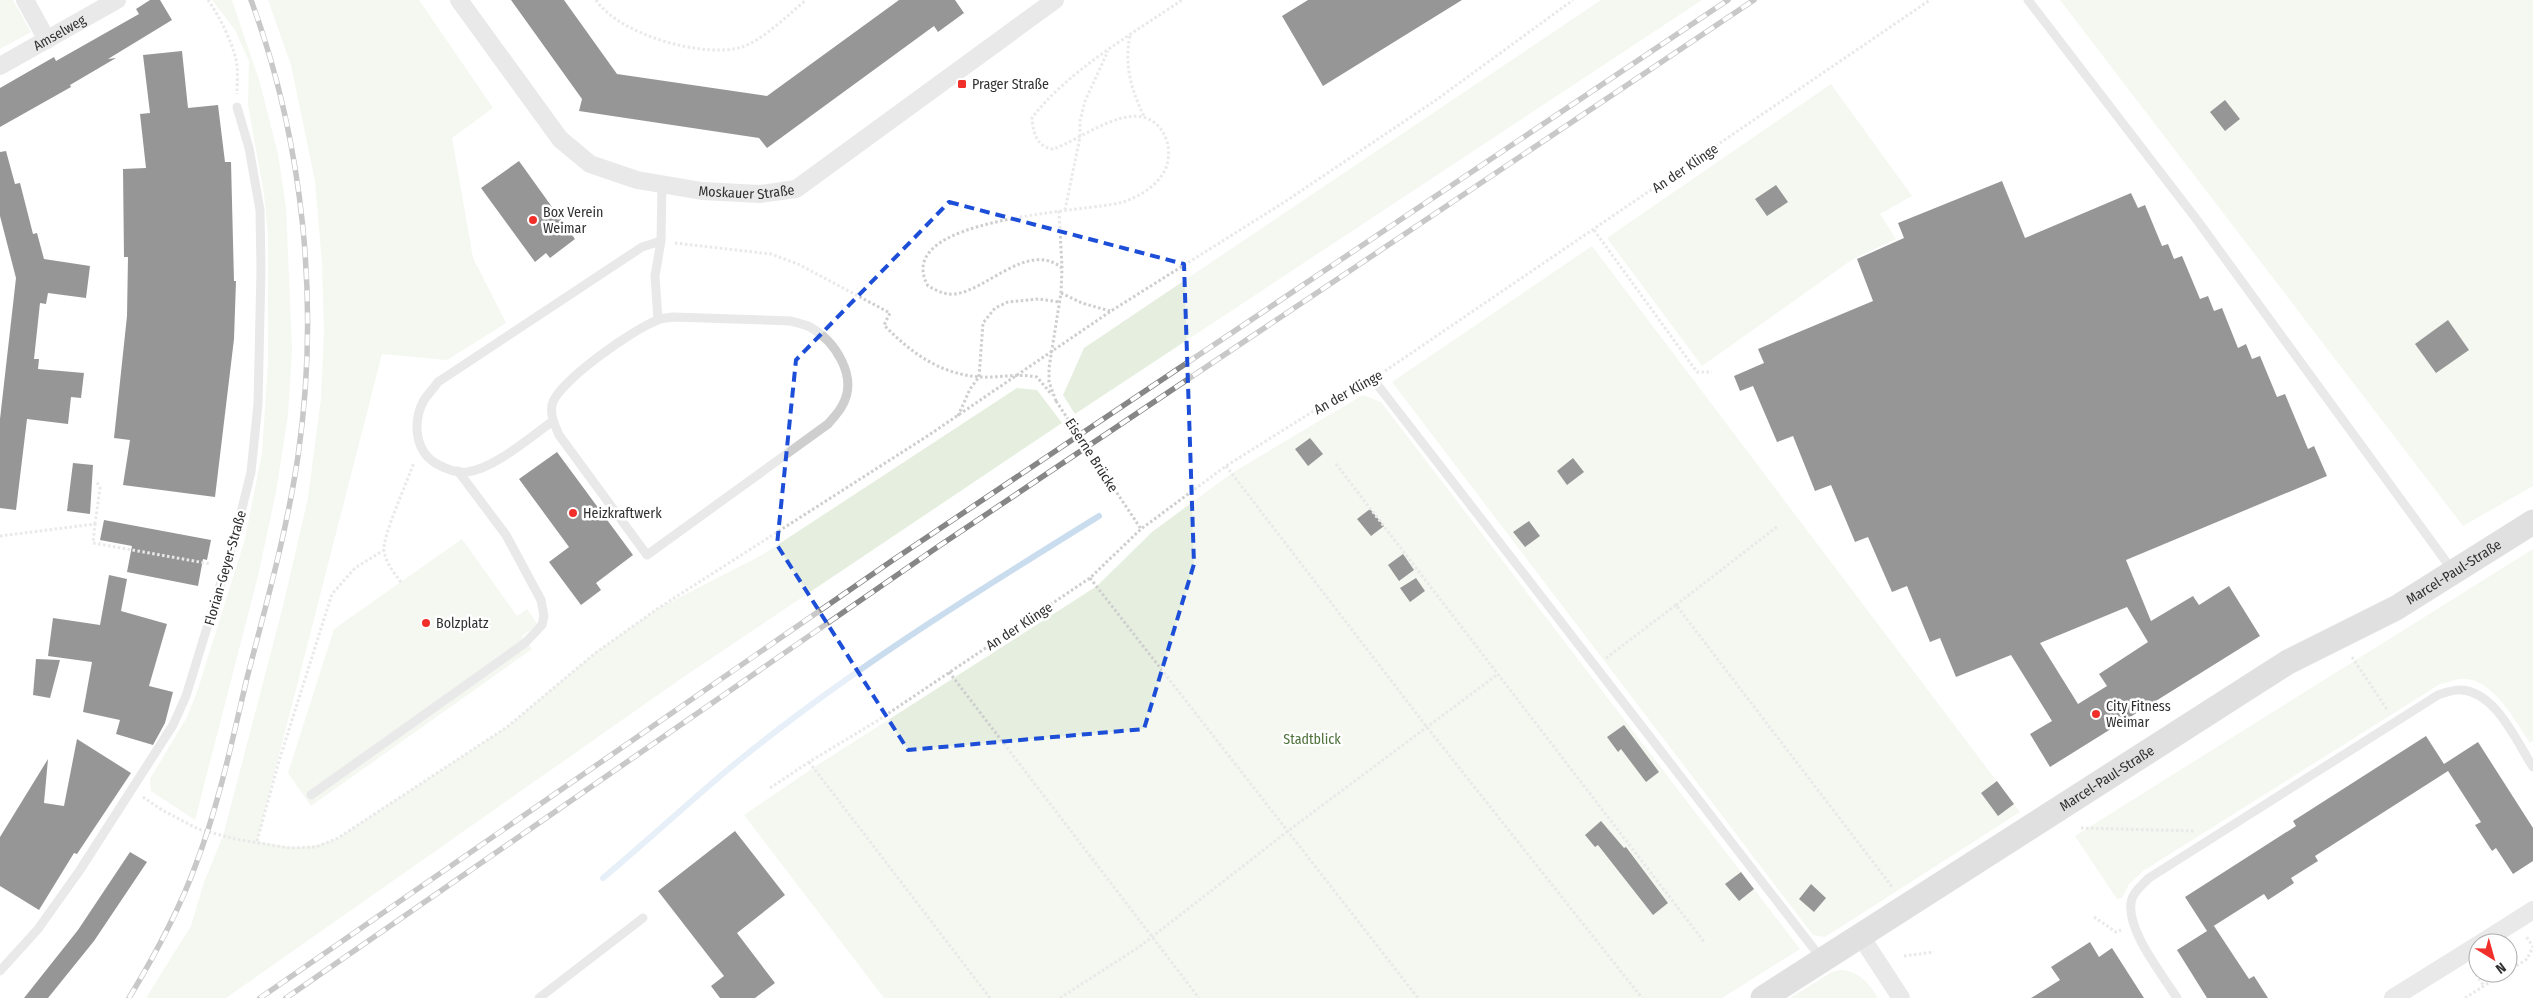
<svg xmlns="http://www.w3.org/2000/svg" width="2533" height="998" font-family="'Fira Sans Condensed',sans-serif">
<rect width="100%" height="100%" fill="#fff"/>
<path fill="#e6efdf" d="M0,0H13L31,32L0,49Z
M212,0H232L260,83L278,154L286,207L292,349L288,415L276,492L258,576L195,820L151,791L150,779L187,717L198,689L245,539L262,453L268,363V235L264,194L248,105L249,61L235,30Z
M268,0H419L493,108L452,138L473,258L506,323L447,360L382,354L257,841C290,848 306,851 338,838L507,727L594,654L657,609L762,555L1017,388L1037,390L1062,423L682,678L226,998H146L191,926L204,882L223,836L283,606L308,498L321,398L324,330L322,264L315,181L291,65Z
M1601,0H1702L1075,414L1063,395L1084,348Z
M2060,0H2533V486L2463,526Z
M1831,84L1912,196L1880,214L1896,239L1853,259L1702,366L1607,238Z
M1592,246L2020,812L1825,937L1813,935L1392,382Z
M1363,395L1381,402L1800,949L1722,998H884L744,815L813,768L1097,586L1152,532L1232,473Z
M462,539L517,616L527,609L538,625L522,636L532,649L311,806L288,773L334,629Z
M2533,549V741L2530,743C2514,720 2493,676 2459,679C2453,680 2446,683 2440,684L2143,871L2129,884L2122,898L2117,899L2075,836Z
M1840,970C1858,970 1870,984 1878,998H1790L1832,972Z"/>
<g fill="none" stroke-linecap="round" stroke-linejoin="round">
<path stroke="#caddef" stroke-width="6" d="M603,878C646,842 688,803 731,767C845,673 973,594 1099,516"/>
</g>
<path fill="#181818" fill-rule="evenodd" d="M150,0H160L172,20L108,59L116,58L70,85L71,87L0,127V88L54,57L56,61L139,14L136,9Z
M511,0H564L617,74L767,96L899,0H955L964,13L938,32L934,26L767,148L759,138L579,111L582,99Z
M1308,0H1462L1323,86L1282,16Z
M182,51L188,108L218,105L225,162H231L234,281H236L234,339L215,497L123,485L130,440L114,438L127,316L128,257H124L123,169L146,168L140,114L150,113L143,55Z
M2225,100L2240,119L2225,131L2210,112Z
M6,151L15,184L20,183L33,234L37,233L44,259L90,266L86,298L48,293L46,304L40,303L34,359H39L38,369L84,373L81,398L71,397L68,424L27,419L16,510L0,508V419L16,278L0,216V152Z
M519,161L575,239L550,258L546,253L535,262L481,188Z
M2002,181L2025,238L2131,193L2138,208L2145,205L2162,246L2168,244L2174,259L2182,256L2200,299L2208,296L2214,311L2222,308L2238,348L2246,344L2252,359L2260,356L2277,397L2285,394L2308,449L2314,446L2327,476L2126,560L2151,621L2193,596L2199,605L2229,586L2260,636L2050,767L2030,734L2052,721L2011,655L1956,677L1940,638L1930,642L1907,586L1892,592L1868,537L1855,542L1831,485L1815,491L1793,436L1777,442L1753,386L1740,391L1734,376L1764,363L1758,349L1873,301L1857,259L1904,238L1898,223ZM2127,607L2148,642L2099,674L2107,686L2078,704L2040,643Z
M1776,185L1788,202L1767,216L1755,199Z
M2448,320L2469,350L2436,373L2415,344Z
M1310,438L1323,454L1308,466L1295,449Z
M557,452L633,555L596,583L601,590L581,605L549,562L569,547L519,479Z
M1573,458L1584,472L1567,485L1557,471Z
M73,463L93,465L90,514L67,511Z
M1370,509L1384,526L1371,536L1357,519Z
M104,520L211,540L207,560L203,559L198,586L127,572L132,546L100,540Z
M1529,521L1540,536L1525,547L1513,532Z
M1403,554L1414,570L1399,581L1388,565Z
M109,575L127,579L121,611L167,624L149,686L173,692L165,723L153,745L116,734L120,720L83,712L92,662L48,656L53,618L100,625Z
M1416,578L1425,591L1410,602L1400,588Z
M36,659L60,660L50,698L33,695Z
M1624,725L1659,772L1646,782L1621,749L1618,752L1607,737Z
M2426,736L2444,764L2478,742L2533,828V861L2513,874L2496,848L2492,851L2475,825L2481,822L2448,771L2315,856L2318,861L2291,878L2294,883L2268,900L2264,894L2212,927L2214,926L2249,979L2254,976L2268,998H2207L2177,950L2207,931L2185,897L2296,826L2293,821Z
M77,739L131,773L77,854L74,853L39,910L0,886V837L48,759L44,803L64,806Z
M1997,781L2014,804L1998,816L1981,793Z
M1601,821L1624,848L1626,847L1668,903L1653,915L1598,845L1595,847L1585,835Z
M735,831L785,895L737,933L775,983L755,998H720L711,986L724,976L658,891Z
M130,852L147,862L94,941L48,998H24L78,930Z
M1741,872L1754,889L1739,901L1725,884Z
M1811,884L1826,898L1814,912L1799,899Z
M2090,942L2099,957L2112,948L2144,998H2031L2060,980L2051,967Z"/>
<g fill="none" stroke-linecap="round" stroke-linejoin="round">
<path stroke="#cecece" stroke-width="3" stroke-dasharray="2.5 2.5" stroke-linecap="butt" d="M208,0C219,15 235,47 237,66C238,75 237,85 237,94
M596,0C618,34 703,59 742,47C762,41 789,14 806,0
M1130,36C1124,64 1131,90 1144,116
M1065,210L1080,137V121L1085,101L1108,51
M1059,211L1062,267
M1594,230L1697,372H1712
M675,243L771,254L798,264L890,313L884,325C911,353 940,374 980,377C999,378 1018,373 1037,377L1052,395
M1061,293L1082,303L1110,311
M1385,371L1930,0
M1056,401L1049,382V368L1061,293L1062,268C1028,240 987,291 954,294C944,295 936,290 928,286C889,216 1089,212 1123,202C1142,196 1165,181 1168,160C1170,149 1167,137 1160,128C1134,96 1083,139 1053,149C1037,147 1033,133 1032,118C1066,72 1135,32 1182,0
M1056,401L1141,529
M958,416L970,389L979,377L983,323L995,308L1008,302L1039,299L1059,302
M1336,464L1705,943
M1226,466L1426,726L1642,998
M95,524L100,488L97,482
M0,536L95,524L93,543L211,564
M1090,578L1418,998
M401,582C394,573 386,563 384,551C382,537 408,480 414,462
M1676,605L1778,526
M2352,657L2388,711
M1606,658L1676,605L1893,888
M949,672L1199,998
M809,762L990,998
M770,788L809,762L877,721L1090,578L1141,529L1226,466L1336,397L1361,385
M143,797L162,810L198,829L235,839L289,848L316,847L338,838L507,727L594,654L657,609L929,435L1111,311L1283,203L1436,100L1573,0
M2081,828L2195,831
M257,841L279,761L332,594L355,568L384,550
M2094,917L2116,932L2121,930
M1904,956L1934,952
M2473,970L2484,986
M2508,971L2527,959L2533,947L2526,936
M1060,998L1139,947L1288,831L1498,674
M2465,998L2504,973"/>
<path stroke="#cecece" stroke-width="9" d="M2028,0L2197,220L2453,571
M673,317L791,321C797,323 804,324 810,327C835,341 859,377 842,406C839,412 833,418 828,424L647,555L559,435C555,425 550,416 552,405C557,382 635,328 658,320C662,318 668,318 673,317Z
M658,320L655,276L661,241L662,185
M1373,379L1821,958
M553,421C529,438 495,468 467,472C457,473 446,469 437,464C415,452 412,422 424,400C428,394 434,388 438,382L642,247L661,241
M311,795L525,643L542,625L544,616L541,600L506,535L458,471
M0,971L38,929L80,870L173,725L186,696L236,533L251,472L258,404L261,269L260,210L249,148L237,107
M539,998L643,918
M2177,998C2162,974 2127,931 2131,903C2132,893 2142,885 2149,878L2438,695C2445,693 2454,689 2461,690C2496,692 2516,741 2533,767"/>
<g stroke="#cecece" stroke-width="18">
<path d="M25,0L47,40"/>
<path id="s1" d="M459,0L560,139L590,164L637,180L702,191L760,194L796,189L1055,0"/>
<path id="s2" d="M0,66L117,0"/>
<path d="M1860,935L1901,998"/>
<path d="M2481,943L2533,910"/>
<path d="M2393,998L2478,945"/>
</g>
<path stroke="#bbb" stroke-width="25" id="s3" d="M1763,998L2288,662L2396,608L2533,522"/>
<defs>
<path id="rail" d="M129,998C155,955 179,911 196,864C219,804 232,741 247,678C266,605 287,531 298,456C320,305 304,143 251,0
M260,998L893,560L1728,0
M286,998L939,546L1754,0"/>
</defs>
<use href="#rail" stroke="#868686" stroke-width="5.5"/>
<use href="#rail" stroke="#fff" stroke-width="4" stroke-dasharray="11" stroke-linecap="butt"/>
</g>
<path d="M0 0H2533V998H0ZM949,202L1184,264L1194,564L1144,729L908,750L777,545L796,360Z" fill="#fff" fill-opacity=".55" fill-rule="evenodd"/>
<path fill="none" stroke="#1d4ed8" stroke-width="4" stroke-dasharray="10 6" stroke-linejoin="round" d="M949,202L1184,264L1194,564L1144,729L908,750L777,545L796,360Z"/>
<g fill="#f02f2b" stroke="#fff" stroke-width="2">
<rect x="957" y="79" width="10" height="10" rx="2.5"/>
<circle cx="533" cy="220" r="5"/>
<circle cx="573" cy="513" r="5"/>
<circle cx="426" cy="623" r="5"/>
<circle cx="2096" cy="714" r="5"/>
</g>
<g text-anchor="middle" stroke-width="5" stroke-linejoin="round" paint-order="stroke">
<g font-size="14" fill="#313131" stroke="#fff">
<text dy="5" stroke="none"><textPath href="#s2" startOffset="68">Amselweg</textPath></text>
<text transform="translate(1685 168) rotate(-34)" y="5">An der Klinge</text>
<text dy="5" stroke="none"><textPath href="#s1" startOffset="371">Moskauer Straße</textPath></text>
<text transform="translate(1348 392) rotate(-29)" y="5">An der Klinge</text>
<text transform="translate(1092 455) rotate(57)" y="5">Eiserne Brücke</text>
<text transform="translate(225 568) rotate(-74)" y="5">Florian-Geyer-Straße</text>
<text dy="5" stroke="none"><textPath href="#s3" startOffset="812">Marcel-Paul-Straße</textPath></text>
<text transform="translate(1019 626) rotate(-33)" y="5">An der Klinge</text>
<text dy="5" stroke="none"><textPath href="#s3" startOffset="408">Marcel-Paul-Straße</textPath></text>
</g>
<g font-size="14" fill="#313131" stroke="#fff" text-anchor="start">
<text x="972" y="89">Prager Straße</text>
<text x="543" y="217">Box Verein<tspan x="543" dy="16">Weimar</tspan></text>
<text x="583" y="518">Heizkraftwerk</text>
<text x="436" y="628">Bolzplatz</text>
<text x="2106" y="711">City Fitness<tspan x="2106" dy="16">Weimar</tspan></text>
</g>
<g font-size="14" fill="#4f713b" stroke="#fff">
<text x="1312" y="744">Stadtblick</text>
</g>
</g>
<g transform="translate(2493 958) rotate(143)"><circle r="24" fill="#ffffff" stroke="#adadad"/>
<path d="M0-4L9 19L0 12L-9 19Z" fill="#f02f2b"/>
<text y="-8" font-size="14" font-weight="bold" text-anchor="middle" fill="#313131">N</text>
</g>
</svg>
